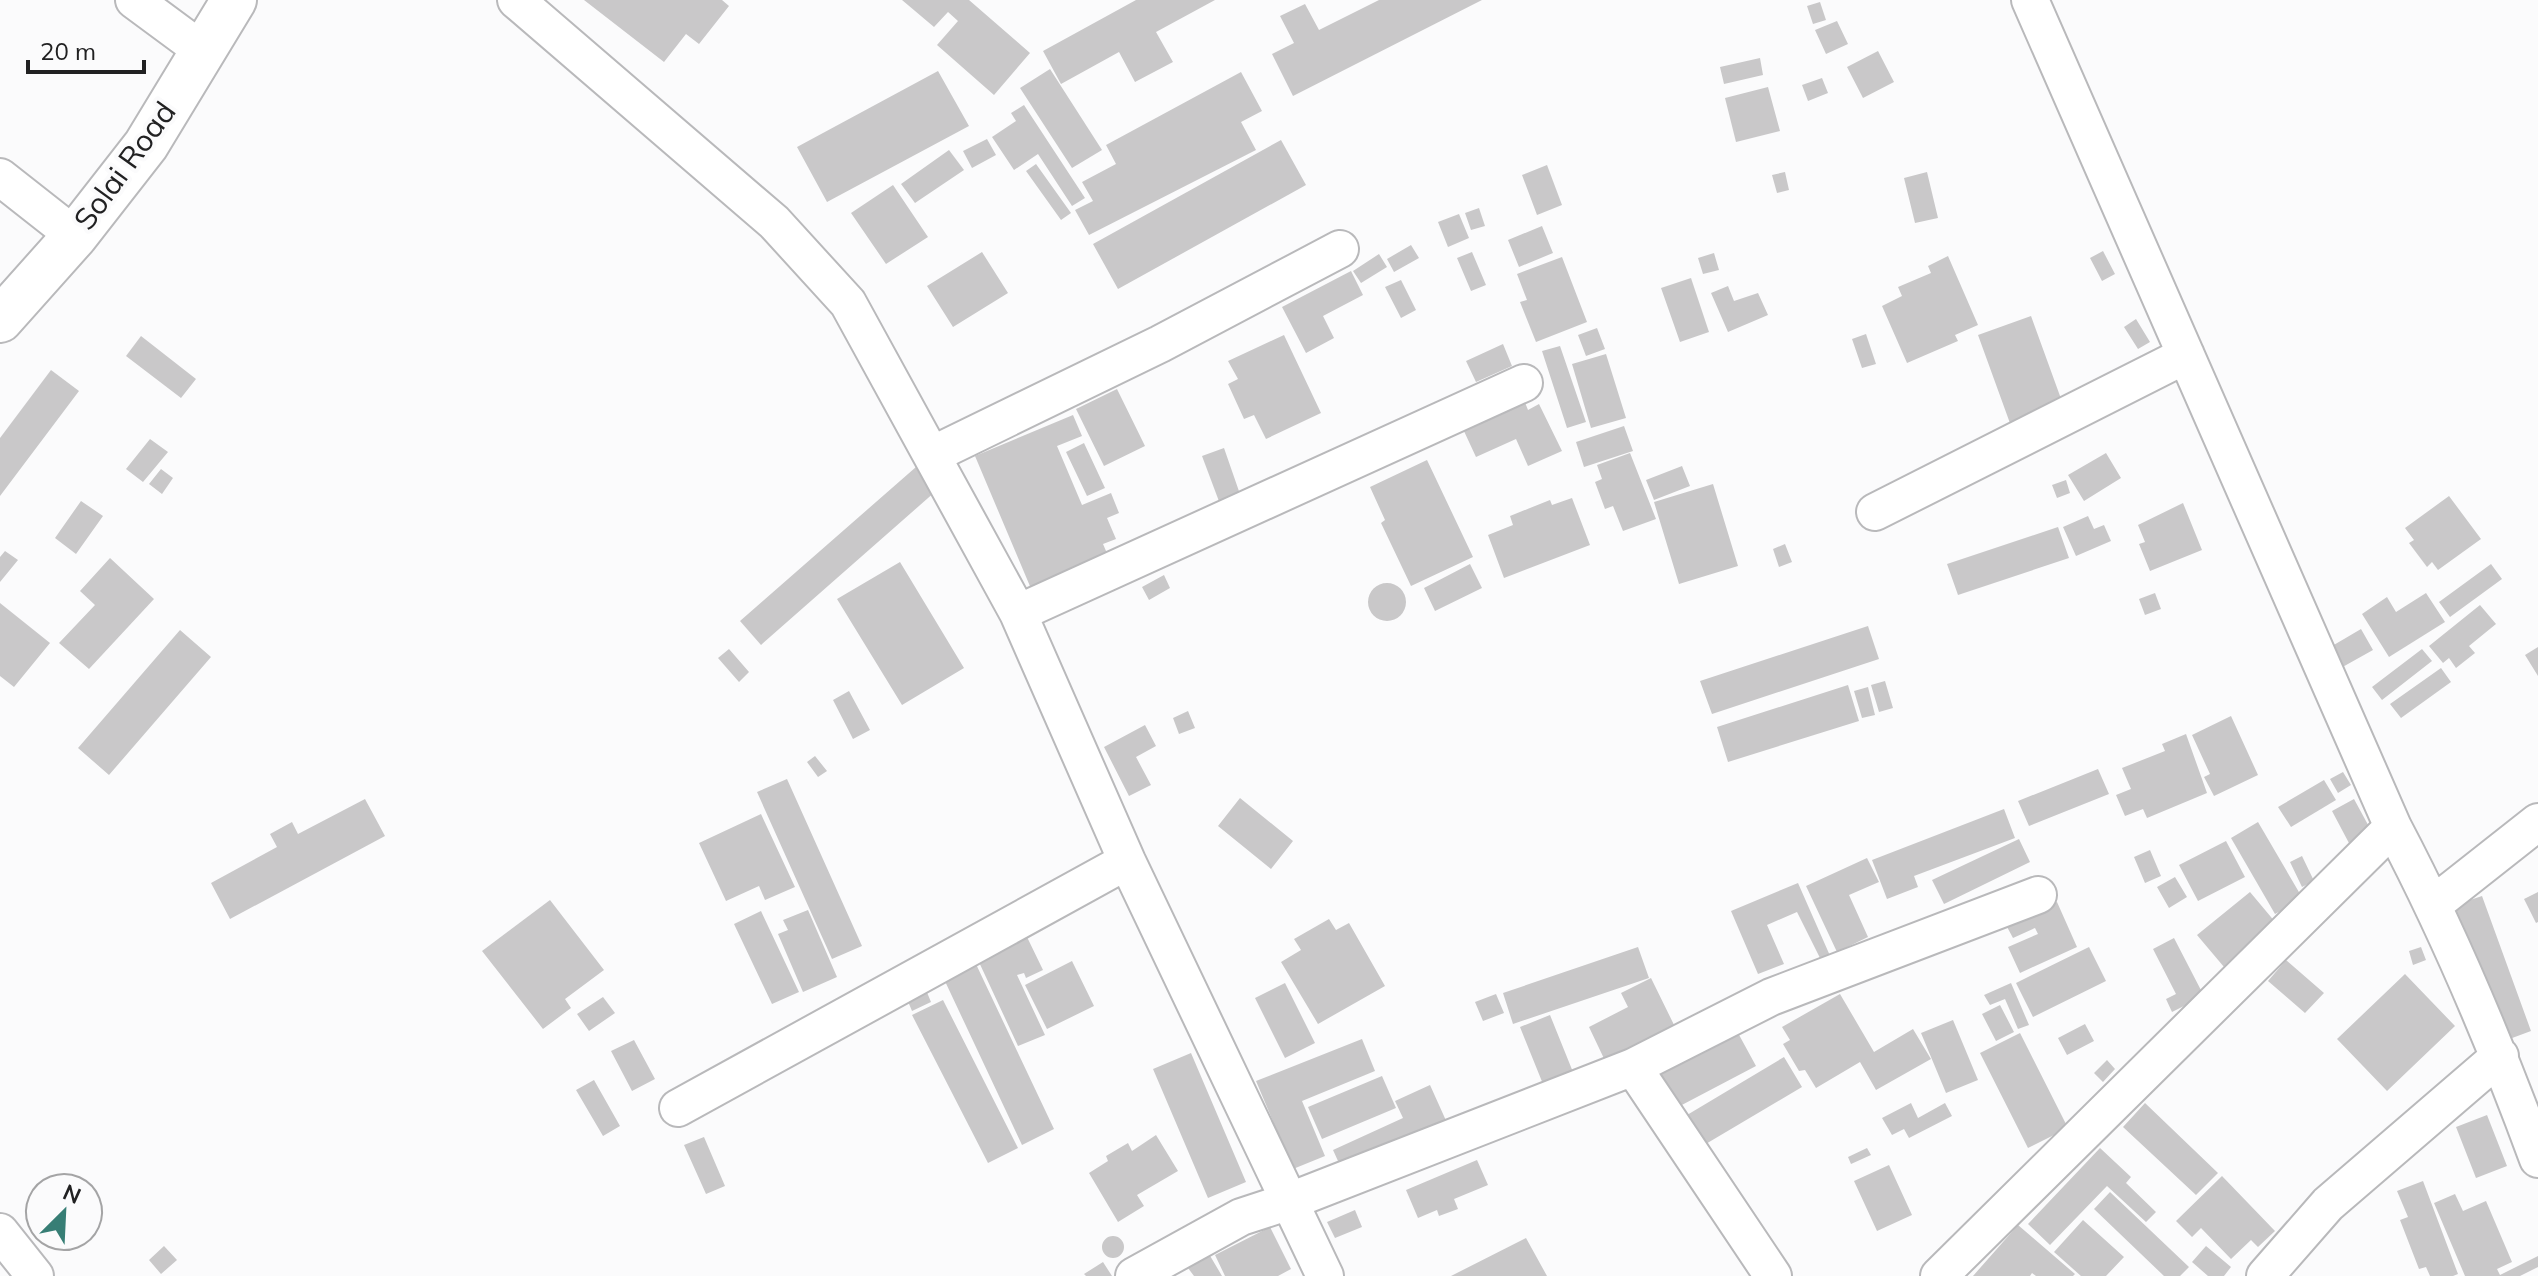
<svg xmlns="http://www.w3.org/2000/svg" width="2538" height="1276" font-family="Mulish,sans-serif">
<rect width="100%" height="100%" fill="#fbfbfc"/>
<path fill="#c9c8c9" d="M584,0H722L729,6L699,44L686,34L664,62Z
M902,0H969L1030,53L994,95L937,45L958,21L948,12L934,27Z
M1136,0H1215L1156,32L1173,62L1135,82L1119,52L1061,84L1043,51Z
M1379,0H1482L1293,96L1272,54L1294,43L1280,16L1305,4L1319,30Z
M1820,2L1826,20L1813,24L1807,6Z
M1837,21L1848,44L1826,54L1815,30Z
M1878,51L1894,82L1863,98L1847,67Z
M1760,58L1763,75L1724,84L1720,67Z
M1050,69L1102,150L1072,168L1020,88Z
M938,71L969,126L827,202L797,147Z
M1241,72L1262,111L1241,122L1256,150L1089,235L1075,210L1093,201L1082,182L1116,164L1106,145Z
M1822,78L1828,93L1808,101L1802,85Z
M1768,87L1780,131L1736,142L1725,98Z
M1024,105L1085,198L1072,206L1038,154L1014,170L992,137L1016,121L1011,113Z
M987,139L996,155L972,168L963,151Z
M1281,140L1306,185L1118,289L1093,244Z
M949,150L964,170L915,203L901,184Z
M1036,164L1071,213L1061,220L1026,171Z
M1547,165L1562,205L1537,215L1522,175Z
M1785,172L1789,190L1777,193L1772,175Z
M1927,172L1938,218L1915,223L1904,178Z
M893,185L928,237L886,264L851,213Z
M1479,208L1485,226L1471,230L1465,213Z
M1459,214L1469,238L1448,247L1438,222Z
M1542,226L1553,253L1519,267L1508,240Z
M1411,245L1419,258L1394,272L1387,259Z
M2103,251L2115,274L2102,281L2090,258Z
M982,252L1008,293L953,327L927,286Z
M1472,252L1486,285L1471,291L1457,258Z
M1714,253L1719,270L1703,274L1698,258Z
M1379,254L1387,267L1361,283L1353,271Z
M1948,256L1978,325L1955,335L1958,341L1907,363L1882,306L1902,296L1898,287L1931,273L1928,266Z
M1562,257L1587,322L1536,342L1520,302L1527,300L1517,274Z
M1351,271L1363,295L1323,316L1334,338L1306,353L1282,307Z
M1691,278L1709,332L1680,342L1661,288Z
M1401,280L1416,310L1401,318L1385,287Z
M1728,286L1734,301L1758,293L1768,315L1728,332L1711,293Z
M2031,316L2064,407L2011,426L1978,335Z
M2136,319L2150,342L2138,349L2124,327Z
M1597,328L1605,349L1586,356L1578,335Z
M1866,334L1876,364L1862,368L1852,339Z
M1284,335L1321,413L1266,439L1254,415L1244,419L1228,384L1238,379L1228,361Z
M141,336L196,379L181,398L126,356Z
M1503,344L1512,366L1476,382L1466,361Z
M1560,346L1586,422L1567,428L1542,351Z
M1606,354L1626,418L1591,428L1572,364Z
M51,370L79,391L0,496V438Z
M1117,389L1145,446L1104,466L1076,409Z
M1524,400L1528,410L1539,404L1562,451L1528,466L1516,439L1476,457L1463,429Z
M1073,415L1082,436L1057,446L1082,505L1111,493L1119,513L1107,518L1116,539L1103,544L1109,558L1032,591L975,456Z
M1624,426L1633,451L1584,467L1576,442Z
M150,439L168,452L143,482L126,469Z
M1084,443L1105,488L1087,496L1066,452Z
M1224,448L1241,497L1220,504L1202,456Z
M1630,453L1656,519L1623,531L1613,506L1605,509L1595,482L1602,479L1597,465Z
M2106,453L2121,478L2084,501L2068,475Z
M1427,460L1473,557L1411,586L1381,523L1385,520L1370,487Z
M1682,466L1690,486L1654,500L1646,480Z
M916,467L936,491L761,645L740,621Z
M161,469L173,478L162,494L149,484Z
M2066,480L2070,493L2057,498L2052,485Z
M1713,484L1738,566L1679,584L1654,502Z
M2449,496L2481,539L2438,570L2432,562L2427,567L2409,543L2414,540L2405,528Z
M1572,498L1590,545L1504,578L1488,535L1513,525L1510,516L1550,500L1552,505Z
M81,501L103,516L76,554L55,538Z
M2183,503L2202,550L2150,571L2139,544L2145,542L2138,525Z
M2088,516L2094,529L2104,525L2111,541L2076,556L2063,527Z
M2058,527L2069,558L1958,595L1947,564Z
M1785,544L1792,562L1779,567L1773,549Z
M5,551L18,560L0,582V557Z
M110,558L154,599L89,669L59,643L95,605L80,591Z
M900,562L964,668L902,705L837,599Z
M1470,564L1482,588L1435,611L1424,588Z
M2491,564L2502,579L2450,617L2439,602Z
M1164,575L1170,588L1149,600L1142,587Z
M1368 602a19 19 0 1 1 38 0a19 19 0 1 1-38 0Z
M2155,593L2161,609L2145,615L2139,599Z
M2426,593L2445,622L2389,657L2362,614L2387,597L2396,612Z
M0,603L50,643L14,687L0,676Z
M2480,605L2496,624L2469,646L2475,653L2456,668L2449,658L2443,663L2429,646Z
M1868,626L1879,659L1712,714L1700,681Z
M2361,629L2373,650L2339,669L2327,649Z
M180,630L211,657L109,775L78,748Z
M2538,647V676L2525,655Z
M729,649L749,672L739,682L718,658Z
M2422,649L2432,661L2382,700L2372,687Z
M2441,668L2451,682L2401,718L2390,704Z
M1885,681L1893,708L1879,712L1871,685Z
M1848,685L1859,721L1728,762L1717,727Z
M1868,687L1875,715L1862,718L1854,691Z
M849,691L870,730L853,739L833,700Z
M1188,711L1195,728L1179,734L1173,718Z
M2231,716L2258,775L2214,796L2204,777L2210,774L2192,735Z
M1145,725L1156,746L1136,757L1151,785L1129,796L1104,747Z
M2186,734L2207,793L2147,818L2143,809L2125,816L2116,795L2131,789L2122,768L2165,751L2162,744Z
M815,756L827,771L818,777L807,762Z
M2098,769L2109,794L2029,826L2018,801Z
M2343,772L2351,785L2338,793L2330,779Z
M787,779L862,946L832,959L757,792Z
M2324,780L2336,800L2291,827L2278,807Z
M1240,798L1293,841L1271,869L1218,826Z
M365,799L385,836L230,919L211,883L277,847L270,834L292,822L298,834Z
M2354,799L2373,834L2350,845L2332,811Z
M2004,809L2015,838L1914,876L1918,887L1887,899L1872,860Z
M761,814L795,887L765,900L759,886L726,901L699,843Z
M2258,822L2303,899L2275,914L2231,838Z
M2019,839L2030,862L1944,904L1932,880Z
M2226,841L2245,877L2198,901L2179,865Z
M2150,850L2161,876L2145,883L2134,857Z
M2302,856L2314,881L2302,887L2290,862Z
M1867,858L1879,882L1849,895L1868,937L1837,952L1806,886Z
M2175,877L2187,897L2169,908L2157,887Z
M1798,883L1831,958L1822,962L1797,912L1767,925L1784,964L1758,974L1731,911Z
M2250,892L2276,923L2224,967L2197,935Z
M2538,892V922L2536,923L2524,899Z
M2482,896L2531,1031L2496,1044L2446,908Z
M550,900L604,970L565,999L571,1008L543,1029L482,951Z
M2057,902L2077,947L2020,973L2008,947L2038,934L2035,928L2013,938L2006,925Z
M808,910L837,977L803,992L778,934L788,930L783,920Z
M761,911L799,992L772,1004L734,924Z
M1329,919L1336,930L1349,923L1385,986L1318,1024L1281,962L1301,950L1294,939Z
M1027,937L1043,970L1026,978L1024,973L1017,975L1045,1035L1018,1046L978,960Z
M2174,938L2204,996L2172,1012L2166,999L2176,994L2153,949Z
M1638,947L1649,978L1513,1024L1503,993Z
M2089,947L2106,981L2033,1017L2016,983Z
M2421,947L2426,960L2413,965L2409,951Z
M2286,960L2324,993L2305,1013L2268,981Z
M1072,961L1094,1006L1047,1029L1025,985Z
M975,962L1054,1129L1022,1145L943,977Z
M2405,974L2455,1026L2387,1091L2337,1039Z
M1651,978L1678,1033L1608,1067L1589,1027L1628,1007L1621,993Z
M1285,983L1315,1043L1285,1058L1255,998Z
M2011,983L2029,1025L2018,1029L2005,999L1990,1005L1984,995Z
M926,990L931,1002L912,1011L907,999Z
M1496,994L1504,1013L1483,1021L1475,1002Z
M1840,994L1874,1052L1913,1029L1931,1059L1876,1090L1860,1062L1816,1088L1805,1070L1799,1071L1783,1044L1790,1040L1782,1027Z
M603,997L615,1013L589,1031L577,1014Z
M943,1000L1018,1148L988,1163L912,1015Z
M2000,1005L2014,1032L1996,1041L1982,1014Z
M1550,1015L1575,1077L1545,1089L1520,1027Z
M1953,1020L1978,1080L1946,1093L1921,1033Z
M2085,1024L2094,1041L2067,1055L2058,1038Z
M1738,1033L1756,1066L1678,1107L1660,1074Z
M2020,1033L2068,1128L2028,1148L1980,1053Z
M1362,1039L1375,1071L1302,1101L1325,1156L1293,1169L1256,1081Z
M634,1040L655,1079L632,1091L611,1051Z
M1191,1053L1246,1182L1208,1198L1153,1069Z
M1784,1057L1802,1087L1699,1148L1682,1118Z
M2107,1060L2115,1069L2103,1082L2094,1073Z
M1382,1076L1396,1108L1322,1139L1308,1107Z
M594,1080L620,1126L603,1136L576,1090Z
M1430,1085L1448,1125L1343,1172L1333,1150L1403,1118L1395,1101Z
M1911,1103L1918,1118L1945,1103L1952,1116L1909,1138L1904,1129L1892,1135L1882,1118Z
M2145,1103L2218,1173L2196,1195L2123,1127Z
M2487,1115L2507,1166L2476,1178L2456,1127Z
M1156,1135L1178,1171L1137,1195L1144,1206L1118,1222L1089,1173L1108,1161L1106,1156L1128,1143L1132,1151Z
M704,1137L725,1186L706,1194L684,1145Z
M1867,1148L1871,1155L1851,1164L1848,1157Z
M2100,1148L2131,1177L2126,1183L2156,1212L2146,1222L2107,1186L2050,1245L2028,1224Z
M1477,1160L1488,1185L1454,1199L1458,1209L1439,1216L1437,1210L1418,1218L1406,1190Z
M1889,1165L1912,1215L1877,1231L1854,1181Z
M2222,1176L2275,1231L2258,1247L2251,1240L2231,1259L2201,1228L2192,1237L2176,1221Z
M2423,1181L2458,1274L2453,1276H2430L2426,1267L2419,1269L2400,1220L2408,1217L2397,1191Z
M2110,1192L2189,1267L2180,1276H2164L2094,1209Z
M2455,1194L2463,1211L2486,1201L2512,1262L2497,1269L2500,1275L2538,1256V1267L2520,1276H2465L2434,1203Z
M1355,1210L1362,1227L1335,1238L1327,1222Z
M2083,1220L2124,1257L2106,1276H2081L2054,1252Z
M2018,1225L2075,1274L2073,1276H2036L2032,1273L2030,1276H1973Z
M1270,1227L1291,1269L1278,1276H1225L1215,1255Z
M1102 1247a11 11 0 1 1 22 0a11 11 0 1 1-22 0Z
M1526,1238L1547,1276H1451Z
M164,1246L177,1260L161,1274L149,1260Z
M2206,1246L2231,1267L2224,1276H2208L2192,1262Z
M1209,1254L1222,1276H1194L1188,1268Z
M1103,1262L1112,1276H1086L1084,1274Z"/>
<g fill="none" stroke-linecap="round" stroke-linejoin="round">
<defs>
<path id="minor" d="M134,0L203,51
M516,0L774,222L848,303L1018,613L1127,861L1325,1276
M2030,0L2393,827C2450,935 2496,1045 2538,1159
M0,177L75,236
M934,454L1160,344L1340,249
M1875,512L2186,355
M1018,613L1524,383
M2434,904L2538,822
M1633,1067L1773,1276
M678,1108L1127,861
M0,1232L35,1276
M1134,1276L1241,1217L1290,1201L1633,1067L1771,997L2038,895
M1939,1276L2393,827
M2265,1276L2328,1204L2500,1056"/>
<path id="trunk" d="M0,320L75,236L146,145L234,0"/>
</defs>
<use href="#minor" stroke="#b9b9bb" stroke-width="40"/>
<use href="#trunk" stroke="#b9b9bb" stroke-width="48"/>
<use href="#minor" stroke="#fff" stroke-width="36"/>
<use href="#trunk" stroke="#fff" stroke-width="44"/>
</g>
<g text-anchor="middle" stroke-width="8" stroke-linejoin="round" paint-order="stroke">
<g font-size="30" fill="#212122" stroke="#fbfbfc">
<text transform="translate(125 166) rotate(-54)" y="10">Solai Road</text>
</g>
</g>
<g transform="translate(64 1212) rotate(24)"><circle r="38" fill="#fbfbfc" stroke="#a4a4a5" stroke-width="2"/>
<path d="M0-6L14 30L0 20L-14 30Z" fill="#377e75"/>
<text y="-12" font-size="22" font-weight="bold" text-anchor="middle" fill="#212122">N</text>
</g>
<path d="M28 60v12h116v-12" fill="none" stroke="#212122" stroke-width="4"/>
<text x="40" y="60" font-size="24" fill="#212122" stroke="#fbfbfc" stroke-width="6" paint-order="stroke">20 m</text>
</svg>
